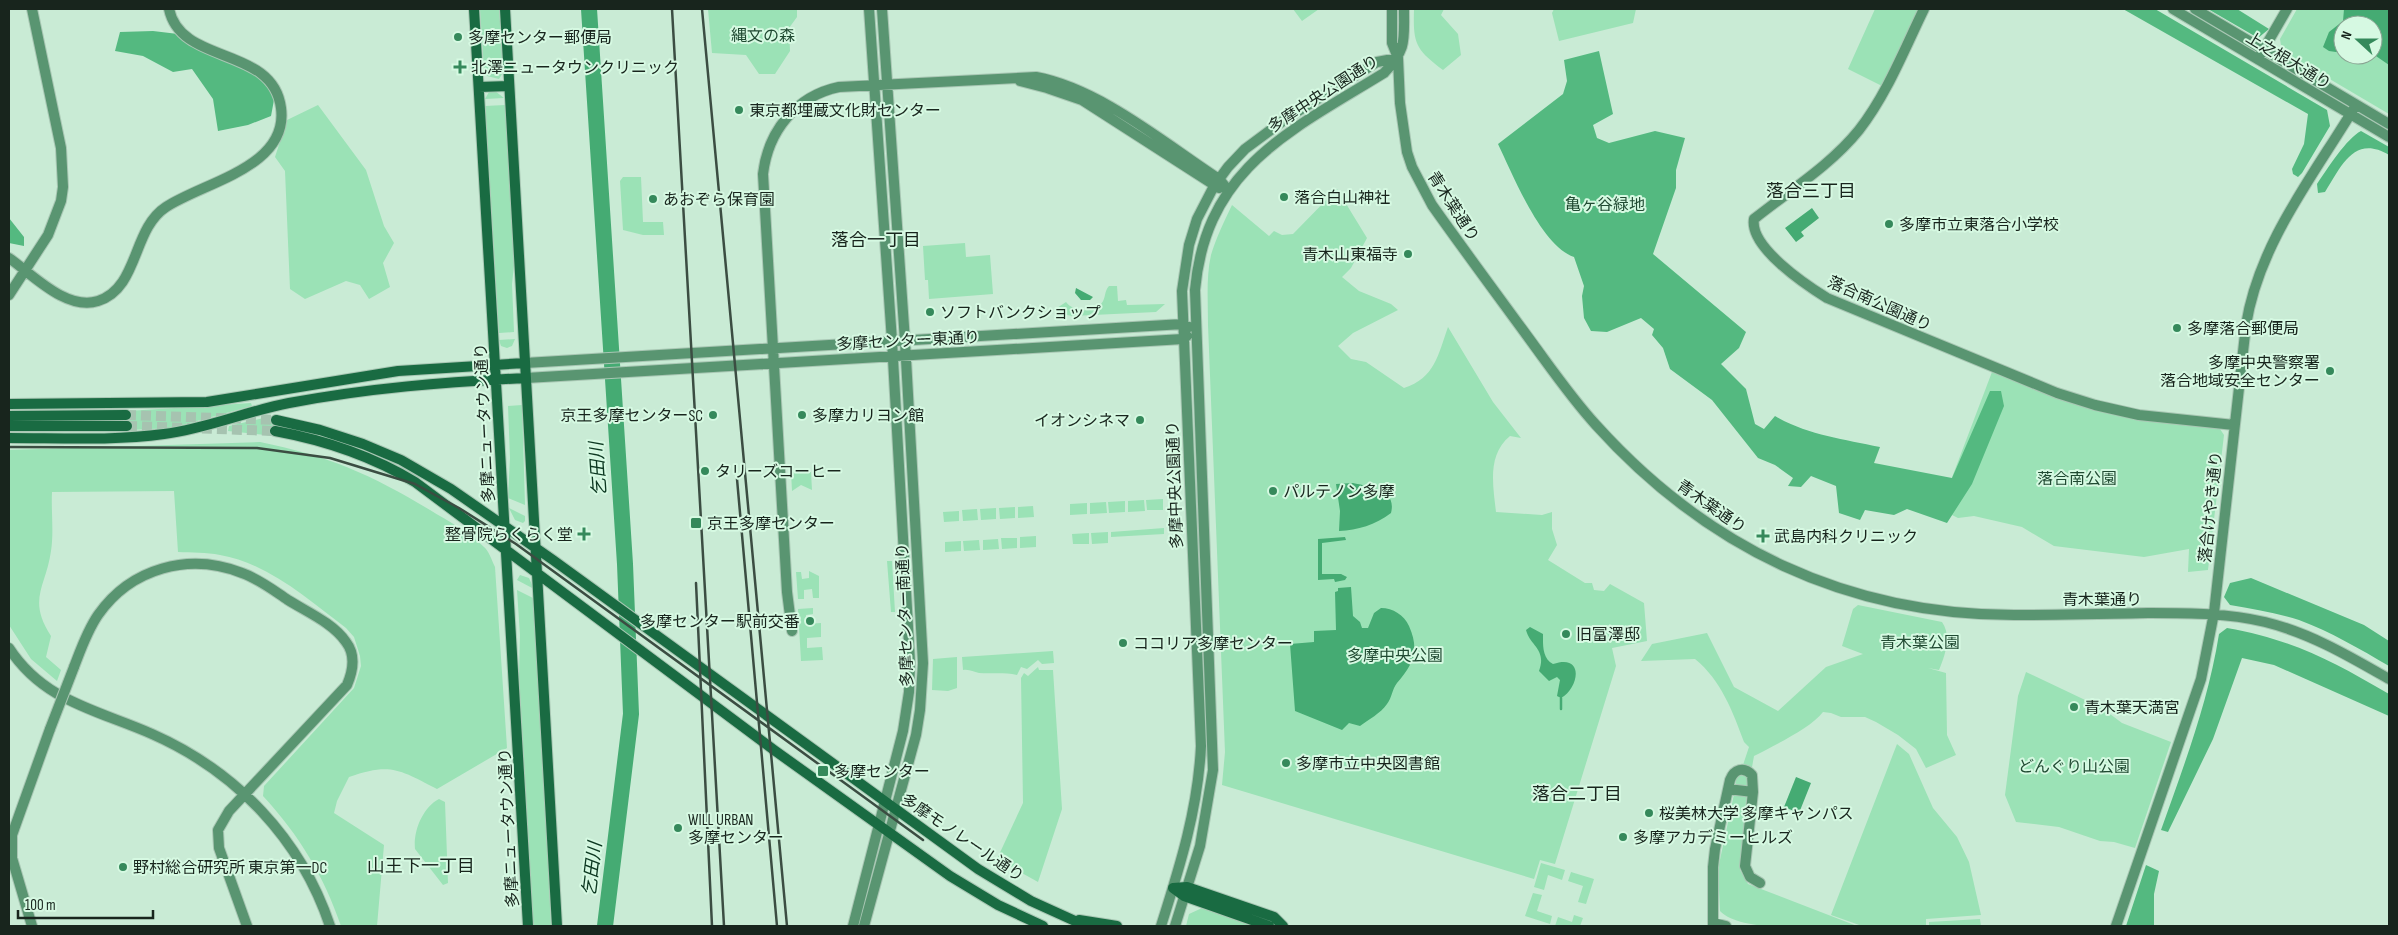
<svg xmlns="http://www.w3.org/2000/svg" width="2398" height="935" font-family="'Sofia Sans Condensed','Noto Sans JP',sans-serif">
<rect width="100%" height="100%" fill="#c9ebd5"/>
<path fill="#9be2b6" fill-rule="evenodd" d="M480,9H499L504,71L499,79L487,76L484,69Z
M708,9H797V17L789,28L790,51L775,74H759L746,55L712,53Z
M1293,9H1319L1302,21Z
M1414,9H1444L1441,15L1458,34L1461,55L1443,70C1415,49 1413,43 1414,9Z
M1554,9H1636L1633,23L1559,41L1552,13Z
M1875,9H1920L1882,86L1848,69Z
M2297,9H2389V114L2282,51L2280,39ZM2343,25H2373V55H2343Z
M495,91L504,98L485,99L489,92Z
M318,105L366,170L384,226L394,243L383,263L390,287L369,299L360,285L346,281L305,299L290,289L285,171L275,157L287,120Z
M505,105L515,256L512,284L514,332L499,333L485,106Z
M623,177H641L643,222H663L664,235H643L623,230L620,181Z
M1337,189L1367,238L1351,268L1342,277L1359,291L1391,304L1398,310L1353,333L1338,346L1351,359L1366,362L1404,388C1435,378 1438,355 1448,327L1493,402L1521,438L1510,436C1487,455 1493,485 1496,512L1542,515L1552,512V529L1557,545L1548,560L1585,583H1592L1594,590L1604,591L1610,584L1644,603L1647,641L1612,648L1616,666L1555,864L1540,860L1534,879L1222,785L1225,752L1208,325C1208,302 1206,277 1211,255C1216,238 1224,222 1232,205L1269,236L1274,231L1282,235L1293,234Z
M965,243L966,257L990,255L993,294L929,299L928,280H925L923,246Z
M1109,286H1117L1118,301L1126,300L1127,305L1165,304L1156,312L1072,316L1058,313L1057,308L1066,302C1072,311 1092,314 1101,304C1106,299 1104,291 1109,286Z
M515,339L512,346L507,348L501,346L499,340Z
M1992,372C2027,386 2063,403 2100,411C2139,421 2180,424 2220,429L2224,435L2208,570L2188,572L2189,549L2144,557L2054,546L2022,527L1974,516L1958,518L1940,509Z
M251,403L252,406L171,428L129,430L128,411Z
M522,405L525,505L508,498L510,458L508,406Z
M277,415L274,436L228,431L229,426Z
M260,442C329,456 370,474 430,510C448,521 469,532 484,547C489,551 492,561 495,567L507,748L437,789C400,770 391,762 349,777L337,801L334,813L384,845L377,926H341C324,876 299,835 263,796L264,786L354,688L361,666L360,656L354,637L346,628C309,600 268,563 220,555C206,552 192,553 178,552L174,491L52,492C51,511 54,532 51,551C46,587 27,599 51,636L46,657L61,670L57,681L31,659L9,625V450Z
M791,472H811L812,490L801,485L792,491Z
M1163,499V510H1147L1146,500Z
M1144,500L1145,511L1128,512V501Z
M1125,501V512L1109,513L1108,502Z
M1106,502L1107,513L1090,514V503Z
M1087,503V514L1070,515V504Z
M1033,506L1034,517L1018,518V507Z
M1015,507V518L1000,519L999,508Z
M509,508L525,516V521L523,523L515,520Z
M996,508V519L981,520L980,509Z
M977,509L978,520L963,521L962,510Z
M959,511V521L944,522L943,512Z
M1164,528V534L1111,537V532Z
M1108,532V543L1092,544L1091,533Z
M1089,533V544H1073L1072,534Z
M1036,536V547L1020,548V537Z
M1001,538H1017V548L1002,549Z
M998,539L999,549L983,550V540Z
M979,540L980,550L964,551L963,541Z
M961,541V551L945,552V542Z
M887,561H892L895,612H891Z
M809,571L819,576V598H813L812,589L804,590V599H798L796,572H801L802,579L809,578Z
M520,575L529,578L534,589L517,580Z
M517,590L533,598L540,692L551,926H533L519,676L520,635Z
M1858,605L1942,622C1952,636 1945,656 1939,670L1928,668L1946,673L1947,735L1956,755L1926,768L1916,749L1898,735L1876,722L1865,717H1841L1831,713L1823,712C1811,728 1773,746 1754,756L1746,801L1740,870L1748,884L1857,926C1824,926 1742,934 1720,911L1718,869L1736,785L1735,779L1740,774L1749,747L1744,742C1733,712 1721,680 1695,659L1641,661L1652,644L1707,633L1734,687L1778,711L1826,667L1863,654L1842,646L1853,609Z
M813,608V614L806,615V624L821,623V637L807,638V648L822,647L823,660L801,661L798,609Z
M1053,651L1054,663L1042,664L1038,660L1027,669L1021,667L1017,675C1004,672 992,674 979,673C973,672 970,669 963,670L962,657Z
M957,657V688L948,691L932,690L933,659Z
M1038,667L1039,670H1053L1062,809L1038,882L997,859L1023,803L1021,678L1024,673L1028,676Z
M2026,672L2102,708L2122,723L2171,742L2135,848L2114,842L2100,841L2059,827L2016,822L2005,795L2018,696Z
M1897,744L1909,754L1933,808L1957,837L1969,862L1981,915L1926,919V926H1862L1831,915Z
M439,799L445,802L448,883L443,885L415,849C413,831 423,807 439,799Z
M1541,863L1565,870L1562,880L1548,875L1544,890L1534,887Z
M1571,872L1594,879L1586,904L1578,902L1583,886L1568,881Z
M1533,893L1542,895L1537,911L1552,916L1550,924L1525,916Z
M1202,908L1253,926H1186L1189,914Z
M1574,915L1583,918L1580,926H1555L1558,917L1572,922Z
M1980,919L1981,926H1929V922Z"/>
<path fill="#54b980" d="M2123,9H2155L2327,110L2330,126L2302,173L2298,177L2293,174L2292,169L2304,144L2308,114Z
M2208,9H2237L2269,29L2258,38Z
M153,31L178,34L265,79L274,100L271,116L248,125L218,131L213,99L192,69L173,72L143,56L115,51L120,32Z
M1599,51L1613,114L1593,125L1597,138L1609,143L1655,131L1685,138L1676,170V188L1653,254L1746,332L1739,348L1721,364L1746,389L1755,424L1764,429L1775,416C1808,435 1843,439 1880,447L1874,463L1952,478L1990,391H2001L2004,406L1972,484L1947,523L1907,509L1894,515L1865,510L1860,520L1839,513L1836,486L1811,476L1801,487L1788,486L1793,478L1775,465L1758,458L1712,400L1670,369L1663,348L1652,335L1654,329L1641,318L1607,332L1591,331L1584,318L1582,296L1584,286L1574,257C1541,246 1513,175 1498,144L1563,94L1567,81L1564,60Z
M2361,131L2389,147V155C2354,134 2341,167 2325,192L2318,193L2317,184C2327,169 2347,138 2361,131Z
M9,218L24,237V246L9,243Z
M2251,578L2364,625L2389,641V666C2360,649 2331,632 2299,620C2277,613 2253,609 2230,605L2224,597L2230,583Z
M2227,628C2294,640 2332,661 2389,694V716L2274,665L2242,658L2213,739L2168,832L2161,830C2184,765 2208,703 2219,634Z
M2146,865L2159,871L2154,894V926H2126Z"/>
<path fill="#45ab73" d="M2344,9H2389V65L2373,54V25H2343V53L2329,51L2323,47L2329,32L2343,21Z
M1812,208L1819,218L1801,232L1804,236L1796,242L1785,228Z
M1076,288L1093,297L1090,300H1081L1075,293Z
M1353,483C1371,487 1397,489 1391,513C1375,525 1358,530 1339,531L1340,511L1336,484Z
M1345,537L1346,540L1322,543V574H1341L1347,577L1345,580L1335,582L1334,579L1318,580V539Z
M1351,587L1353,616L1360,622L1362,628H1368L1374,613L1381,608C1393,608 1404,615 1409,626C1420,651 1413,664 1397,683C1392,689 1392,698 1387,704C1381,713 1368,720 1360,726L1349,723L1342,730L1295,711L1290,644L1314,642V631L1336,630L1335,592L1338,591V588Z
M1530,627L1543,634C1543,645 1542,658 1553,664C1585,653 1579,688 1561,698L1557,696L1560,680L1557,677L1549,681L1539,671C1547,649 1530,646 1526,630Z
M1796,777L1811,783L1799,813L1784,807Z"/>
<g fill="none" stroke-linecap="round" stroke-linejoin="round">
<path stroke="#45ab73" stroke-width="2.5" d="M1561,698V709"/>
<path stroke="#45ab73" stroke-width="16" d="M589,9L625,564L631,714L605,926"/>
<path stroke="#a6c3b0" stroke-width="10" stroke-dasharray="10 5" stroke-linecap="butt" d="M126,415L276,420
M127,426L275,431"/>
<defs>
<path id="tertiary" d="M1392,9V43L1398,58L1400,103L1407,152L1412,167L1432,205C1466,253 1501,300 1536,348C1555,374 1574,401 1596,425C1707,548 1847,615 2014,615C2060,615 2105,614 2151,613C2190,613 2227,613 2265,622C2310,633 2349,656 2389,679
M1924,9C1904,50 1887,94 1859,130C1831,165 1789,191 1754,219C1749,247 1806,285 1827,298L2057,393L2095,405L2139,415L2234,425
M2173,9L2389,137
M2195,9L2389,124
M2261,54L2287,9
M1020,81L1047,88L1082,100L1219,188
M9,258C32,274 66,311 98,301C139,288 132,229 166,207C204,182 289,167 281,108C273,45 181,66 169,9
M9,295L48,235L61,201L63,187L61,148L32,9
M525,363L1183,324L1189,327
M526,378L1183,339L1187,336
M792,631L787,592L763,174C768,131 796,96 839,87L1036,77C1100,89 1164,143 1219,179L1228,190
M9,648C44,702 98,710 152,734C236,771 301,839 330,926
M74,667C81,649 87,631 98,615C131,568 189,552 242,573C259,579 273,590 288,600C307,612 333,623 346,642C356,655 353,671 347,685L229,811L218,830L219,848L247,926
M1753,792L1745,866L1750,877L1760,883
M1714,923L1726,926
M32,926L12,858V835L50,729
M853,926L903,731L909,692L910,662L892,341L869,9
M864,926L916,735L920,710L923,663L905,341L882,9
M1161,926C1180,866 1198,809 1201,746L1182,291L1189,245L1197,219L1214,186L1228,167L1245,149L1287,118L1377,62L1398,58
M1175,926L1200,846L1213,770L1195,290C1206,168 1290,131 1384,73C1407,49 1404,41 1404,9
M1713,926V867L1715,849L1730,780C1734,769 1744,766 1752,775L1753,792L1728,789
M2116,926L2201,679L2214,613L2246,325C2259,243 2314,175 2356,105"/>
<path id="secondary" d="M474,9L528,926
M505,9L557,926
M479,87L509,86
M9,404L207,402L398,371L525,363
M9,416L126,415
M276,420L320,430L363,444L401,460L451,489L553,560L978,869L1031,901L1086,926
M9,426H127
M275,431C324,440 372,456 415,482L774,750L950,876L998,905L1043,926
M9,438C60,438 113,441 164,434C206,429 247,411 289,403C369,388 445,382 526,378
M1173,888L1187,887L1274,917L1283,926
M1173,888L1184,896L1269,926
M1079,920L1117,926"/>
</defs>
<use href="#tertiary" stroke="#a9c7b4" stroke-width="12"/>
<use href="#secondary" stroke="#a9c7b4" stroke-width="12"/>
<use href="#tertiary" stroke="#599571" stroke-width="10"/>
<use href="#secondary" stroke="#196b42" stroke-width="10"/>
<path stroke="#3b4d42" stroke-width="2.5" d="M672,9L724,926
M702,9L787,926
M9,447L257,448L330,458L415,484L459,508L516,544L923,840
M737,479L777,926
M696,583L712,926"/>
<defs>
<path id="tertiary-bridge" d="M50,729L74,667"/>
</defs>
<use href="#tertiary-bridge" stroke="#a9c7b4" stroke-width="12" stroke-linecap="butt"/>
<use href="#tertiary-bridge" stroke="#599571" stroke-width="10"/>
</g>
<g fill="#35895b" stroke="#d6f9e2" stroke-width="2">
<circle cx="458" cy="37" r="5"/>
<path d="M457.5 59.5h5v5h5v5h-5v5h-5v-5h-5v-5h5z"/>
<circle cx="739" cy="110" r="5"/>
<circle cx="1284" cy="197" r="5"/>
<circle cx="653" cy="199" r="5"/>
<circle cx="1889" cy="224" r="5"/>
<circle cx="1408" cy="254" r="5"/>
<circle cx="930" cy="312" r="5"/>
<circle cx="2177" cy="328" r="5"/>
<circle cx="2330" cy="371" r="5"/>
<circle cx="713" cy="415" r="5"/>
<circle cx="802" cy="415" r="5"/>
<circle cx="1140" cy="420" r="5"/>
<circle cx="705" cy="471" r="5"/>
<circle cx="1273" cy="491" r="5"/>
<rect x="690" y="517" width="12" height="12" rx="2.5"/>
<path d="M581.5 526.5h5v5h5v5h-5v5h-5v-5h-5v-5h5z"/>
<path d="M1760.5 528.5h5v5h5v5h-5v5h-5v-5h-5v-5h5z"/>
<circle cx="810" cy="621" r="5"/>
<circle cx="1566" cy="634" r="5"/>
<circle cx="1123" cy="643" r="5"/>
<circle cx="2074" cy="707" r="5"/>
<circle cx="1286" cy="763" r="5"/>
<rect x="817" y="765" width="12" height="12" rx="2.5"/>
<circle cx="1649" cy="813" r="5"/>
<circle cx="678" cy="828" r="5"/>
<circle cx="1623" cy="837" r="5"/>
<circle cx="123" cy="867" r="5"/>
</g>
<g text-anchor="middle" stroke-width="4" stroke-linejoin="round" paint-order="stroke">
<g font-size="16" fill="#204a32" stroke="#d6f9e2">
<text x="763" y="41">縄文の森</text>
<text x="1605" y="210">亀ヶ谷緑地</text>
<text x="2077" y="484">落合南公園</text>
<text x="1920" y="648">青木葉公園</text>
<text x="1395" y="661">多摩中央公園</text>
<text x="2074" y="772">どんぐり山公園</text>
</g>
<g font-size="16" fill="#18251d" stroke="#d6f9e2" text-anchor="start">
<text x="468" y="43">多摩センター郵便局</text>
<text x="471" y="73">北澤ニュータウンクリニック</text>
<text x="749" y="116">東京都埋蔵文化財センター</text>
<text x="1294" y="203">落合白山神社</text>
<text x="663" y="205">あおぞら保育園</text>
<text x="1899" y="230">多摩市立東落合小学校</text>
<text x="1398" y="260" text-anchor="end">青木山東福寺</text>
<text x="940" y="318">ソフトバンクショップ</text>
<text x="2187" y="334">多摩落合郵便局</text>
<text x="2320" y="368" text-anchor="end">多摩中央警察署<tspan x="2320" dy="18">落合地域安全センター</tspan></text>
<text x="703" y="421" text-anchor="end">京王多摩センターSC</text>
<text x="812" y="421">多摩カリヨン館</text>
<text x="1130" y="426" text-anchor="end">イオンシネマ</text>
<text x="715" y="477">タリーズコーヒー</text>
<text x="1283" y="497">パルテノン多摩</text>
<text x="707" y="529">京王多摩センター</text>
<text x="573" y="540" text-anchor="end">整骨院らくらく堂</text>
<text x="1774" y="542">武島内科クリニック</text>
<text x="800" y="627" text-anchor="end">多摩センター駅前交番</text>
<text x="1576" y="640">旧富澤邸</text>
<text x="1133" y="649">ココリア多摩センター</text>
<text x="2084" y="713">青木葉天満宮</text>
<text x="1296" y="769">多摩市立中央図書館</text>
<text x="834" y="777">多摩センター</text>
<text x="1659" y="819">桜美林大学 多摩キャンパス</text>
<text x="688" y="825">WILL URBAN<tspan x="688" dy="18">多摩センター</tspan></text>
<text x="1633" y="843">多摩アカデミーヒルズ</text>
<text x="133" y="873">野村総合研究所 東京第一DC</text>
</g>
<g font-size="16" fill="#18251d" stroke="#d6f9e2">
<text transform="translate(2289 60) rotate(31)" y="6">上之根大通り</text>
<text transform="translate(1323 93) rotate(-33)" y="6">多摩中央公園通り</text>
<text transform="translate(1454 206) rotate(57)" y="6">青木葉通り</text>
<text transform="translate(1880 303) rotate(24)" y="6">落合南公園通り</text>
<text transform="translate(908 340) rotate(-3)" y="6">多摩センター東通り</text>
<text transform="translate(484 423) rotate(-93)" y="6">多摩ニュータウン通り</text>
<text transform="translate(1174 485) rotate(-92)" y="6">多摩中央公園通り</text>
<text transform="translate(1712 506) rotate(35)" y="6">青木葉通り</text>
<text transform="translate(2210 507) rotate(-84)" y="6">落合けやき通り</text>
<text x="2102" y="605">青木葉通り</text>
<text transform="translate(904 615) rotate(-92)" y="6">多摩センター南通り</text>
<text transform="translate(508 828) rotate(-93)" y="6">多摩ニュータウン通り</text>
<text transform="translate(963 837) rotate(34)" y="6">多摩モノレール通り</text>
</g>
<g font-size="18" fill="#18251d" stroke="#d6f9e2">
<text x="1811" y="197">落合三丁目</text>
<text x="876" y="246">落合一丁目</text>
<text x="1577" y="800">落合二丁目</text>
<text x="421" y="872">山王下一丁目</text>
</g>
<g font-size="18" font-style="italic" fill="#0b3720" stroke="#d6f9e2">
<text transform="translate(598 469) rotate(-94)" y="6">乞田川</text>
<text transform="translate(592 869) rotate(-83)" y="6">乞田川</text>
</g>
</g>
<rect width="2398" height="935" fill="none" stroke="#18251d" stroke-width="20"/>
<g transform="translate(2358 40) rotate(291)"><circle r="24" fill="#d6f9e2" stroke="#8aa493"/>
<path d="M0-4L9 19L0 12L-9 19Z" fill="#35895b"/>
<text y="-8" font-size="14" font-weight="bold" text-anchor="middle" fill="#18251d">N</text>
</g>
<path d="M18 910v8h135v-8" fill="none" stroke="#18251d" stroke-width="2.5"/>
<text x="25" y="910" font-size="15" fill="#18251d" stroke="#d6f9e2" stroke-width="4" paint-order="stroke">100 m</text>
</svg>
